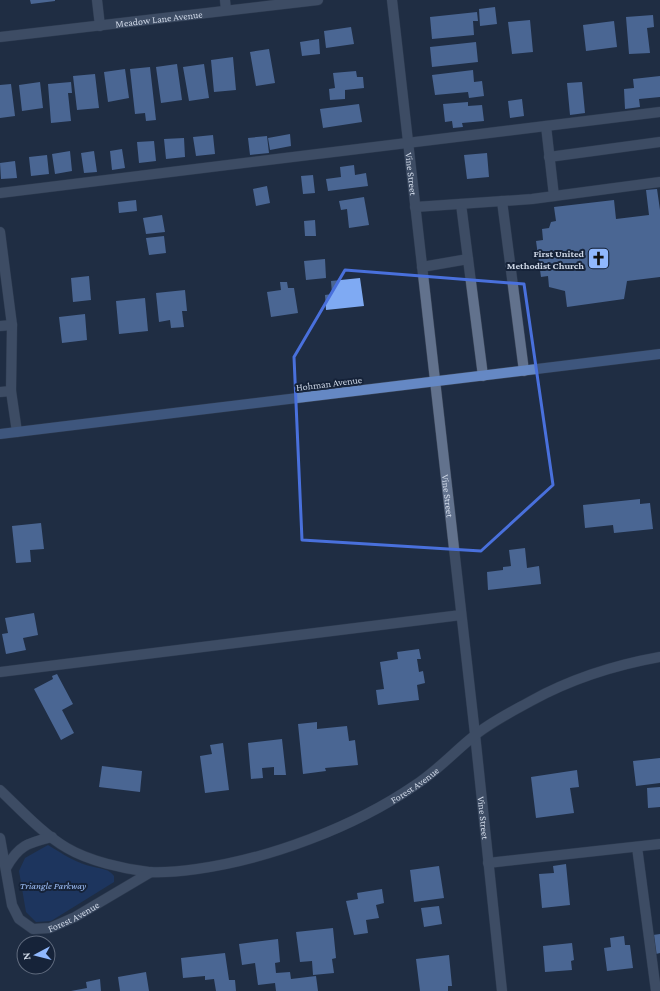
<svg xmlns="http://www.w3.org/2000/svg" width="660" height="991" font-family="'Crimson Pro',serif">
<rect width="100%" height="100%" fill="#1f2d44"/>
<path fill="#1b3f7e" d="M48,845C63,854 77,864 94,867C102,869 109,869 114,876V882L51,921L36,922L26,912L19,871L25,858Z"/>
<path fill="#7faaf3" d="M30,0H55V1L31,4Z
M495,7L497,24L480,26L479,9Z
M477,12L478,21H473L474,35L432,39L430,17Z
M653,15L654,27L647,28L650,53L629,54L626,17Z
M530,20L533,52L512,54L508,22Z
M614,21L617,47L586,51L583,25Z
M351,27L354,44L326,48L324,31Z
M319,39L320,54L302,56L300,42Z
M476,42L478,62L432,67L430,47Z
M269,49L275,83L256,86L250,52Z
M233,57L236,90L214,92L211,60Z
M177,64L182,100L161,103L156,67Z
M204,64L209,98L189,101L183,67Z
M150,67L156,120L146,121L145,113L135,114L130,69Z
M125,69L129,98L108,102L104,72Z
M473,70L474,82L482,81L484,96L469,98L468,92L435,95L432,75Z
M356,71L357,77H363L364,88L345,90V99L330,100L329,89L335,88L333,73Z
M95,74L99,108L77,110L73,76Z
M660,76V97L639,99L640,107L625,109L624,89L634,88L633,79Z
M40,82L43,108L22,111L19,85Z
M71,82L72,93H68L71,121L51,123L48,84Z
M582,82L585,113L570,115L567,83Z
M11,84L15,116L0,118V85Z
M522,99L524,116L510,118L508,101Z
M468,102V106L482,105L484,121L462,123L463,127L453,128L452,121L445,122L443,104Z
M359,104L362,122L323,128L320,109Z
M290,134L291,146L270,150L268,138Z
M213,135L215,154L196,156L193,137Z
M267,136L269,153L250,155L248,138Z
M184,138L185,157L166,159L164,139Z
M154,141L156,161L139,163L137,142Z
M122,149L125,168L112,170L110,151Z
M70,151L72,171L55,174L52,154Z
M94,151L97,172L84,173L81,153Z
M487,153L489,177L467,179L464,155Z
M47,155L49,174L31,176L29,157Z
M15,161L17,178L1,179L0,163Z
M354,165L355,175L366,173L368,186L328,191L326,179L341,177L340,167Z
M313,175L315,193L303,194L301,176Z
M267,186L270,203L256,206L253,189Z
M657,189L660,210V277L627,281L624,299L567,307L565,291L549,287L548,276L541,277L536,241L543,240L542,229L549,228L551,222L556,221L554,207L614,200L616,219L649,215L646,190Z
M364,197L369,225L349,228L347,209L341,210L339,201Z
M136,200L137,211L119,213L118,202Z
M162,215L165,232L146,234L143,218Z
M315,220L316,236H305L304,221Z
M164,236L166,253L149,255L146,238Z
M325,259L326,278L306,280L304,261Z
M89,276L91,300L73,302L71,278Z
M360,278L364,306L326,310L325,295L332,294L331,281Z
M280,282H287L288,288H294L298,313L271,317L267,292L281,290Z
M185,290L187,311H182L184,327L171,328L170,320L159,322L156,293Z
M145,298L148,331L119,334L116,301Z
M85,314L87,340L62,343L59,317Z
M640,499V504L650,503L653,529L614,533L613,525L585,528L583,505Z
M41,523L44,549L30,550L31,562L16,563L12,526Z
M525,548L527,568L539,566L541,584L488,590L487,572L503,570V567L511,566L509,550Z
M34,613L38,635L23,638L26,650L6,654L2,634L8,633L5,618Z
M419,649L421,659H417L419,672L423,671L425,683L417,685L419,700L378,705L376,690L384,689L380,662L398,659L397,652Z
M57,674L73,704L62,710L74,733L61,740L34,689L53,679L52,676Z
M317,722V729L347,726L349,741L355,740L358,765L325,768L326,771L303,774L298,724Z
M282,739L286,775H274V767L262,768L263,778L251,779L248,743Z
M223,743L229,790L205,793L200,756L212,754L210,745Z
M660,758V783L636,786L633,761Z
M102,766L142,771L140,792L99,787Z
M577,770L579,787L570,788L574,813L536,818L531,777Z
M660,787V807L648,808L647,788Z
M566,864L570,905L542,908L539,874L554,873L553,866Z
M439,866L444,898L414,902L410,870Z
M382,889L384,903L376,905L379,918L366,920L368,933L354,935L346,901L358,899L357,893Z
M439,906L442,924L424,927L421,908Z
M333,928L336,958L332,959L334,973L313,975L312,961L300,962L296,932Z
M660,934V953L656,954L653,935Z
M624,936L625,945H630L633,968L607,971L604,948L611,947L610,938Z
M278,939L280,962L275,963L276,973L290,972L291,979L316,976L318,991H276L275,983L258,985L255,963L242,965L239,944Z
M572,943L574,960L571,961L572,970L545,972L543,946Z
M225,953L229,980H235L236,991H216L214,979L205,980V976L183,978L181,958Z
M449,955L452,986H448V991H420L416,959Z
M146,972L149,991H120L118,977Z
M100,979L101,991H71L87,988L86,982Z"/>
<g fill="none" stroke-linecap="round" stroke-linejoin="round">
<defs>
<g id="minor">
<path d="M97,0L100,26"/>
<path d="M225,0L226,10"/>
<path id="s1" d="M392,0L475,734L502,991"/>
<path id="s2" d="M0,37L318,0"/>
<path d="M546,126L554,196"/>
<path d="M549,157L660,142"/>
<path d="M0,193L660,112"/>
<path d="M502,201L524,371"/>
<path d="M461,204L468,259"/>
<path d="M415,207L532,199L660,182"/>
<path d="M0,232L12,325L11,391L17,432"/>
<path d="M422,267L468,259L483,376"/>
<path d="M0,326L12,325"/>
<path d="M0,392L11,391"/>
<path d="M0,672L461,615"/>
<path id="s3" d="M0,790C20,809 44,835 67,848C89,861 124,869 149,872C165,873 182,871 197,869C269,859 354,827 414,786C436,772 454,752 474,736C489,723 513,711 531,701C571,679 615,665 660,657"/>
<path id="s4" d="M0,838L12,905L19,919L33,929L50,928L75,917L151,872"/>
<path d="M637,847L656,991"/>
<path d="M488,863L660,844"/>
<path d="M6,868C19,845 28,843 52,837"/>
</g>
<path id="major" d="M0,434L660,354"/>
</defs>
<use href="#minor" stroke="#3c475a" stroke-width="11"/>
<use href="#major" stroke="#3c475a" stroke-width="11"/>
<use href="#minor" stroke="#62728d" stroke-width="10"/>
<use href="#major" stroke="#6588c4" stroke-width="10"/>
</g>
<path d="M0 0H660V991H0ZM345,270L524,284L553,485L481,551L302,540L294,357Z" fill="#1f2d44" fill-opacity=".55" fill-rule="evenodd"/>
<path fill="none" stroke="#4970dc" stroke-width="3" stroke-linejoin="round" d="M345,270L524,284L553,485L481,551L302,540L294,357Z"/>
<defs>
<symbol id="church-square" viewBox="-11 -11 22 22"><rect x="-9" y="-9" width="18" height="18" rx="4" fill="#90b8fd" stroke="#162339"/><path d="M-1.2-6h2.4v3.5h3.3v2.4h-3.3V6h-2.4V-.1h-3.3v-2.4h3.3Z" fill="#111"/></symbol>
</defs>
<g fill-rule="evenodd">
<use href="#church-square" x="586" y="246" width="25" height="25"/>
</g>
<g text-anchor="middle" stroke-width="4" stroke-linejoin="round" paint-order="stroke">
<g font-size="10" fill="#ced7e6" stroke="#162339">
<text dy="4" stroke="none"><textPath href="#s2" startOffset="160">Meadow Lane Avenue</textPath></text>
<text dy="4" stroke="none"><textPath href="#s1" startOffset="175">Vine Street</textPath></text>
<text transform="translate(329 383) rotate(-7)" y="4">Hohman Avenue</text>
<text dy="4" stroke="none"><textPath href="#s1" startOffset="499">Vine Street</textPath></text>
<text dy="4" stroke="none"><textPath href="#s3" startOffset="458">Forest Avenue</textPath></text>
<text dy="4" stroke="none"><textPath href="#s1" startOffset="823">Vine Street</textPath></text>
<text dy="4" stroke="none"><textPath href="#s4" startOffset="144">Forest Avenue</textPath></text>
</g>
<g font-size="10" font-weight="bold" fill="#ced7e6" stroke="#162339" text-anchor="end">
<text x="584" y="257">First United<tspan x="584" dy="12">Methodist Church</tspan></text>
</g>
<g font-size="10" font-style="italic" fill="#9ebff7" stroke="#162339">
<text x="53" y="889">Triangle Parkway</text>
</g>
</g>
<g transform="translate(36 955) rotate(263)"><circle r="19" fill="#162339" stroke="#606b7e"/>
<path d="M0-3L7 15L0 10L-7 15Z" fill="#90b8fd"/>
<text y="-6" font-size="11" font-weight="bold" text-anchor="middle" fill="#ced7e6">N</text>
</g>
</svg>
